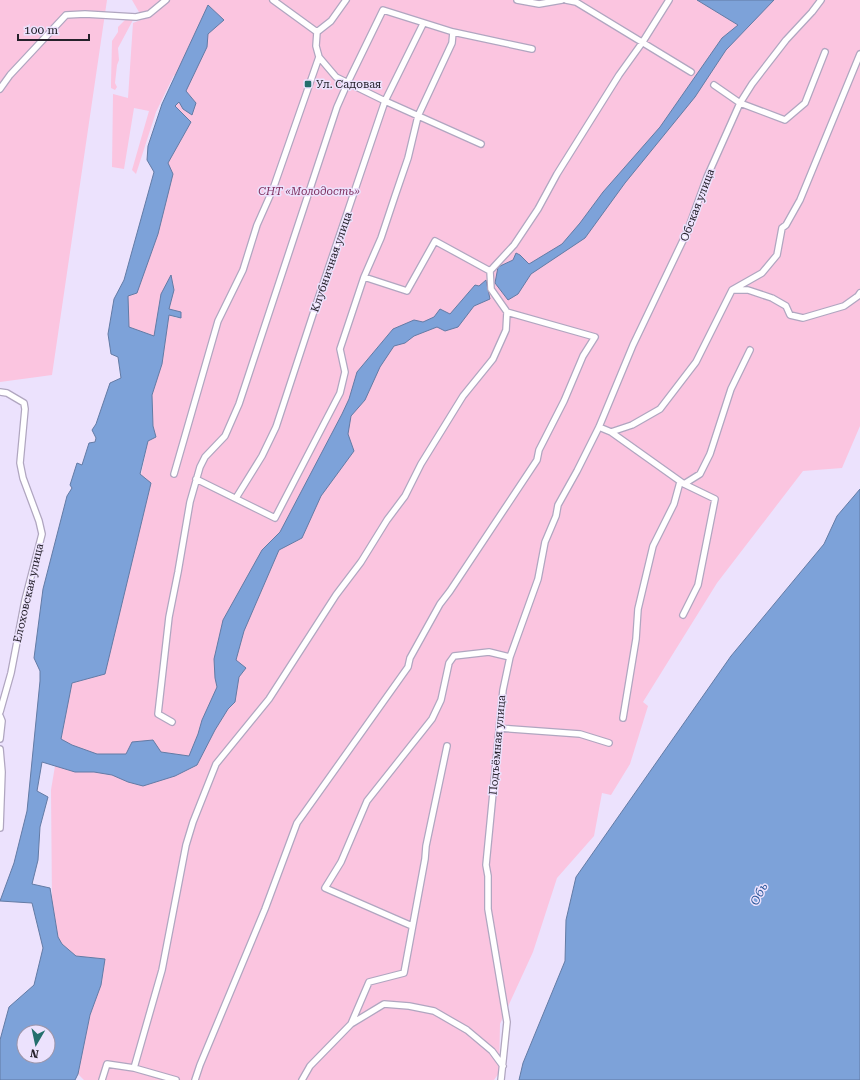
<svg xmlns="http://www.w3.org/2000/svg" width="860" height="1080" font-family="'Roboto Serif',serif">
<rect width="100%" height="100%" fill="#ece2fd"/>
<path fill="#fbc5e0" d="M0,0H107L52,375L0,382Z
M132,0H860V426L842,468L803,471L717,583L643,702L648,706L630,764L611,795L602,793L594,836L557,878L533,952L500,1024L499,1073L494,1080H84L78,1074L90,1015L101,985L105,959L76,956L62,944L58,937L52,902L51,790L56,760L65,741L61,739L72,683L96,676L102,663L148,441L156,437L153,426L152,395L162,364L169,315L177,318H181V312L169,309L161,294L154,336L129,327L128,296L168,163L191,122L175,106L179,102L186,91L174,75L156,112L136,174L132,170L149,111L134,108L124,169L112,167L113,94L128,98L133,23L143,19Z
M126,19L133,20L118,48L119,60L117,65L115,83L117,87L115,90L111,88V83L112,41L118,32V27Z"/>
<path fill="#7da2d9" stroke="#637ba5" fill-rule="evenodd" d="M697,0H774L726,50L695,97L625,183L585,238L531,274L518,294L508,300L495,283L498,267L513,260L516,253L520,255L529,264L562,244L580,223L603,192L660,127L722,38L738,25Z
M208,5L224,20L208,34L207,47L186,91L196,103L192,115L183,109L179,102L175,106L191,122L168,163L173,174L158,234L137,293L128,296L129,327L154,336L161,294L171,275L174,290L169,309L181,312V318L169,315L162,364L152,395L153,426L156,437L148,441L140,474L151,483L105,674L72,683L61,739L72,745L97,754H126L132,742L153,740L161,752L189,756L198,734L202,720L217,687L215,678L214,659L223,620L262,550L280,532L342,414L349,399L357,372L393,329L414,320L423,322L434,317L440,309L450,314L475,285L479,286L486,280L490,299L474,306L458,327L445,331L437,327L414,336L405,343L394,346L380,367L365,400L351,416L348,434L354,451L321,496L302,538L279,550L244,631L236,660L246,668L239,677L235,702L228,709L215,730L197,765L175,776L143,786L128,782L112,775L94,772H75L42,762L37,791L48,797L40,827L38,860L32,884L50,888L58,937L62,944L76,956L105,959L101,985L90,1015L78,1074L75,1080H0V1040L9,1007L34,985L43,948L32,903L0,901L14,863L27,811L40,681V671L34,658L43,589L67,496L72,488L70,485L77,463L82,465L89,443L95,442L96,438L92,430L96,424L110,383L121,378L118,357L111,354L108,334L114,299L124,280L154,172L147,160L148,146L162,104ZM24,1032H48V1056H24Z
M860,489V1080H519L523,1063L565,961L566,920L576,877L731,656L824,544L837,516Z"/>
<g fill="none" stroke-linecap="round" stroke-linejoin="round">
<defs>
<path id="minor" d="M273,0L317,32
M517,0L539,4L562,0
M566,0L576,2L691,72
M317,32L316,46L319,57L336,77L385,101L481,144
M317,32L331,21L346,0
M714,85L740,103L785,120L805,103L825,52
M0,89L10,75L66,15L85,14L136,17L149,14L166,0
M364,277L407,291L435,241L490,271
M733,290H748L772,298L786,306L790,315L803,318L844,306L858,296L860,293
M0,392L7,393L24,403L25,409L20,463L23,478L39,521L42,534L25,600L11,673L0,712
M599,427L611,432L684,484L715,499L698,585L683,615
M611,432L632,425L660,409L696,362L732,290L762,273L777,255L782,228L786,225L800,200L860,54
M174,474L218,321L243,270L257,225L273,189L319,57
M196,479L275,518L340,393L345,372L340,349L364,277L381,238L395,196L408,158L418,116L452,43L453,32
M684,484L700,474L710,454L731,389L750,350
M236,498L262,456L276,427L318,299L385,101L423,24
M0,716L2,721L0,739
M623,718L636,639L638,609L653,546L674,504L680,482
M172,722L158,714L169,617L178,572L190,502L200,467L205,457L225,436L239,404L337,107L348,82L383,10L453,32L532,49
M499,728L580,734L609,743
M0,749L2,772L0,828
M412,926L325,888L341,862L367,801L432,719L441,700L449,663L454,656L489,652L510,657
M351,1024L384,1004L409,1006L434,1011L467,1030L492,1051L503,1066
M134,1068L162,970L186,845L193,822L216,764L269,699L336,595L361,562L387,520L405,496L421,464L463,396L493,359L506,330L507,312
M102,1080L107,1064L134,1068L176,1080
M195,1080L200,1065L265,909L297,823L408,667L410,658L440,604L450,591L537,460L539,450L564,401L583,356L595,337L507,312L491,289L490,271L514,245L538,209L557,174L619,75L642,43L669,0
M302,1080L310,1066L351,1024L369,982L404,973L425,859L426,846L447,746
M501,1080L507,1022L488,909V876L486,865L503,690L510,657L538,579L545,542L556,516L558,505L577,471L599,427L633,345L687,232L707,177L740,103L752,84L786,40L812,12L821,0"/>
</defs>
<use href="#minor" stroke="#b0a6c0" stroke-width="8"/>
<use href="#minor" stroke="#fff" stroke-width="5.5"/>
</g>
<rect fill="#256f6d" stroke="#ece2fd" stroke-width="1.5" x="304" y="80" width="8" height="8" rx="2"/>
<g text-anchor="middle" stroke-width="3" stroke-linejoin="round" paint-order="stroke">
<g font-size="11" fill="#25212b" stroke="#ece2fd" text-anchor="start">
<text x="316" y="88">Ул. Садовая</text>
</g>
<g font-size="11" font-style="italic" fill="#7f3160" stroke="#ece2fd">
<text x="309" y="195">СНТ «Молодость»</text>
</g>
<g font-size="11" fill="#25212b" stroke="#ece2fd">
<text transform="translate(697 205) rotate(-69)" y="4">Обская улица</text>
<text transform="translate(331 262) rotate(-71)" y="4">Клубничная улица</text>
<text transform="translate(28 593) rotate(-77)" y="4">Елоховская улица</text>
<text transform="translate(497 745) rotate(-85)" y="4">Подъёмная улица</text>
</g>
<g font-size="12" font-style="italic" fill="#285699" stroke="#ece2fd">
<text transform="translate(759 894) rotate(-63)" y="4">Обь</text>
</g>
</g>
<g transform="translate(36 1044) rotate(189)"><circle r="19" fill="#ece2fd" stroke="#9c95a9"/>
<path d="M0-3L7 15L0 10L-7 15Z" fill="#256f6d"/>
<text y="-6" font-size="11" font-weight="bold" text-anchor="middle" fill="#25212b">N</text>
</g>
<path d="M18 34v6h71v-6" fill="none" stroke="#25212b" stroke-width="2"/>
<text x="24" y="34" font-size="12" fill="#25212b" stroke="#ece2fd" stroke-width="3" paint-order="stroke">100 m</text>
</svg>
